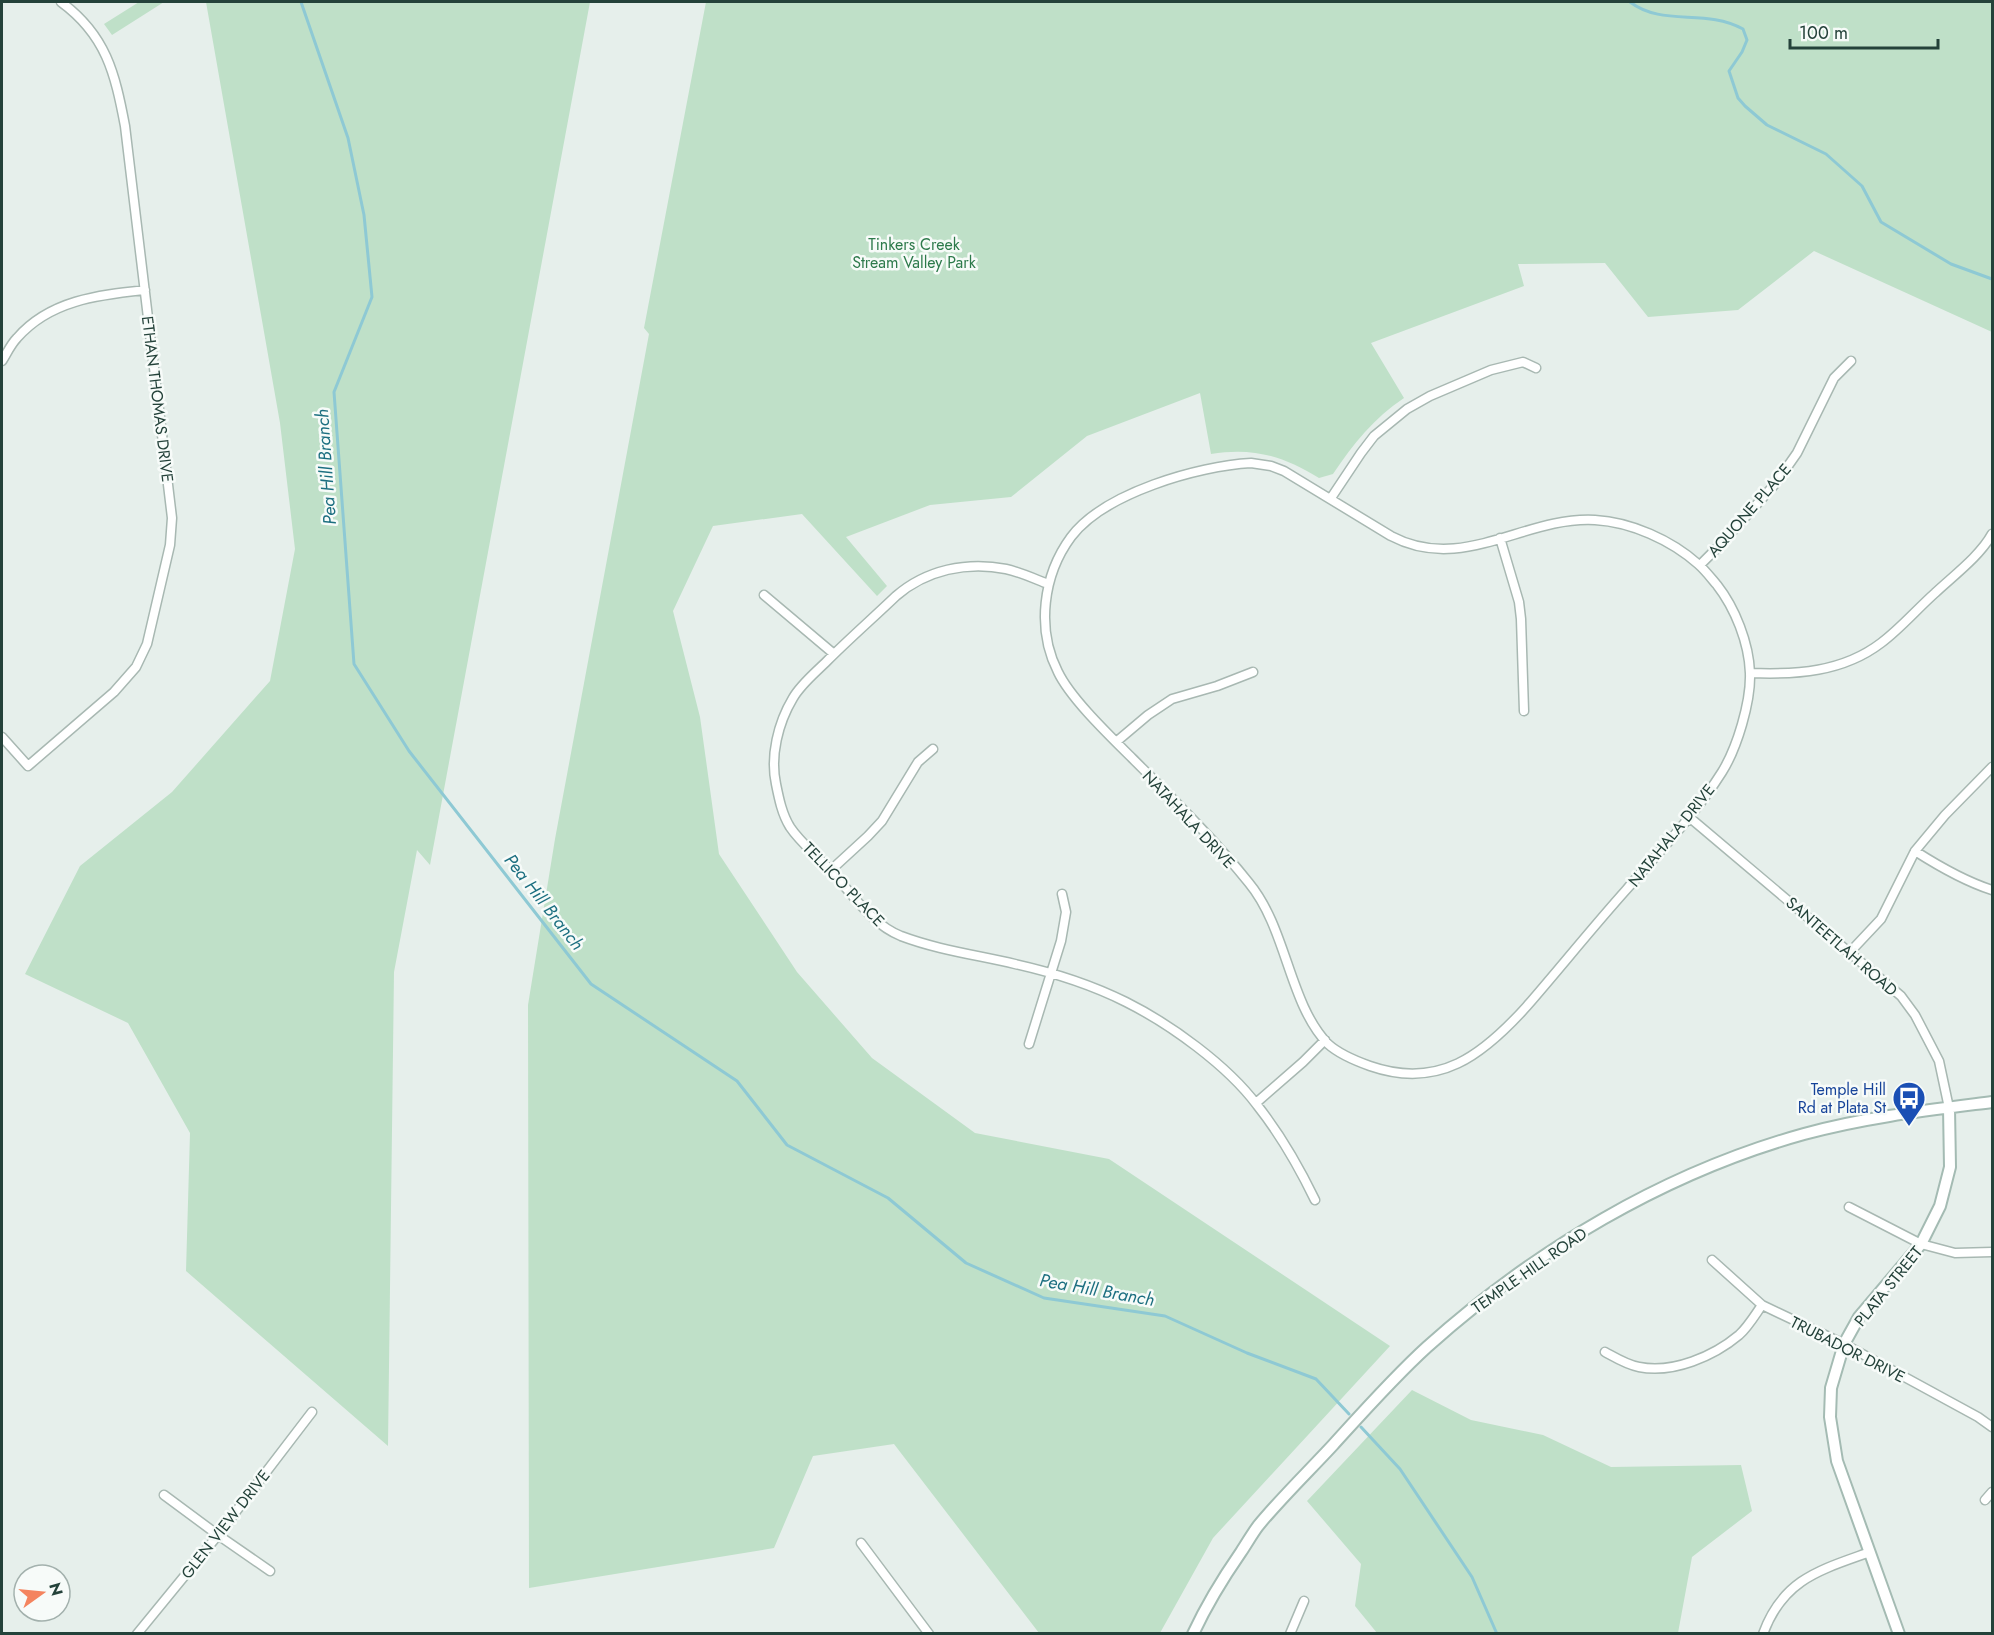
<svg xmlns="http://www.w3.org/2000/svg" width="1994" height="1635" font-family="Jost,sans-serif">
<rect width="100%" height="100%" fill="#e6efeb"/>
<path fill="#bfe0c8" d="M139,2H164L112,35L104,24Z
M206,2H590L430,865L417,850L394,972L388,1446L186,1271L190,1133L128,1023L25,974L80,866L172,792L270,681L295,549L280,423Z
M706,2H1992V332L1814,251L1738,310L1648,317L1605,263L1518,264L1524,286L1371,343L1404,398C1374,418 1353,444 1333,474L1319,478C1283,456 1253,447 1211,454L1200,393L1087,436L1011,497L930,505L846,537L887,586L877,596L802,514L713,526L673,611L700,717L719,854L797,972L872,1058L975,1133L1109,1159L1390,1346L1213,1538L1160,1633H1039L894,1444L813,1456L774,1548L529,1588L528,1005L555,839L649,334L644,328Z
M1412,1390L1471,1420L1543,1435L1611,1467L1741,1465L1752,1511L1692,1557L1678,1633H1377L1355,1606L1361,1564L1307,1501Z"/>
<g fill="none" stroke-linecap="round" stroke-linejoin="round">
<path stroke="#8ec9d4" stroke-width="3" d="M301,2L348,138L364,215L372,297L334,392L354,664L409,751L591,984L737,1081L787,1145L888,1198L966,1263L1044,1298L1165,1316L1247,1353L1316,1379L1349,1414
M1630,2C1663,27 1705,8 1743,29L1747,40L1742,52L1729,71L1738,98L1745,106L1767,125L1826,154L1862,186L1881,222L1951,264L1992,279
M1361,1427L1400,1469L1472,1577L1497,1634"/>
<defs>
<path id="street" d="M2,361C7,353 11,344 17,338C50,300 99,295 145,290
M1251,463L1271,466L1284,471L1391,536C1463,574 1524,516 1595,520C1631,522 1671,540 1698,564C1705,570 1711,578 1717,585C1735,608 1749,643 1750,673C1751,702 1737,748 1722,772C1695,815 1659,852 1626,890C1592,928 1560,968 1527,1006C1483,1055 1439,1090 1370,1066C1356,1061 1339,1054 1328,1044C1289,1004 1287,929 1249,883C1214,839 1172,798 1132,758C1110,736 1071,699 1058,672C1036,629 1043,575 1071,537C1104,493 1198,466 1251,463Z
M1331,498L1361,453L1374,436L1407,409L1430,396L1491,370L1523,362L1536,368
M1500,538L1519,602L1521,619L1524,711
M1700,565L1721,544L1776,483L1797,453L1834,378L1851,361
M1048,584C1035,579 1020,572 1006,569C967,561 926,570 896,596C873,618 849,639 827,661C815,673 801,684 793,698C778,723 770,756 776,784C779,799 782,814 790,827C800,842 815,854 828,868C851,891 869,923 901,936C938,950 977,955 1015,964C1051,972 1092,985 1126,1002C1170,1024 1227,1065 1257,1105C1280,1134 1299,1167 1315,1200
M764,595L834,654
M1750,673C1796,675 1843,672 1881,643C1900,629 1917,609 1935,593C1953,576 1980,556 1992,534
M2,737L28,766L114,692L136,667L147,644L170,545L172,518L125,126C115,73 106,35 61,2
M1116,742L1148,715L1172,699L1217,686L1253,672
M1689,817L1901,996L1915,1015L1939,1061L1949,1108
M1915,851C1940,867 1964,881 1992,890
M831,870L868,836L882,821L918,762L933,749
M1850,952L1881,919L1915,851L1945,815L1992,767
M1029,1044L1061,941L1066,912L1062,894
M1256,1103L1303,1062L1325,1040
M1849,1207L1921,1244L1955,1253L1992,1252
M1712,1260L1762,1305L1844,1344L1978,1417L1992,1427
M1605,1352C1616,1358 1627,1365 1639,1367C1673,1374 1714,1356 1739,1335C1748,1327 1755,1315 1762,1305
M164,1495L218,1535L270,1571
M1985,1500L1992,1492
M861,1543L929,1634
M137,1634L218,1535L312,1412
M1290,1634L1304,1601
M1763,1634C1783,1579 1820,1570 1870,1552"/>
<path id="secondary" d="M1193,1634C1207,1604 1223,1578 1241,1552C1247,1543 1252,1534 1258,1526C1281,1498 1308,1472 1333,1445C1363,1412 1394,1377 1427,1347C1535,1250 1664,1173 1804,1134C1866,1117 1929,1110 1992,1102
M1899,1634L1837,1461L1830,1417L1831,1388L1844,1344L1859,1317L1921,1244L1940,1206L1950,1167L1949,1108"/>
</defs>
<use href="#street" stroke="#a8b8b2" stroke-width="11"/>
<use href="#secondary" stroke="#a4bbb3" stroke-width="14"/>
<use href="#street" stroke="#fff" stroke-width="8"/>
<use href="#secondary" stroke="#fff" stroke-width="10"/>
</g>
<defs>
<symbol id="bus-pin" viewBox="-11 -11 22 30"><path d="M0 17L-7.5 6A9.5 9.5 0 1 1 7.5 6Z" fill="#1a4fb4" stroke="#f7fbf9"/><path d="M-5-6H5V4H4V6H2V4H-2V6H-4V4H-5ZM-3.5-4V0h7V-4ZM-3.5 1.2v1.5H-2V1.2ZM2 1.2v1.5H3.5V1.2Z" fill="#fff"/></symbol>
</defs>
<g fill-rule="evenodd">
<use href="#bus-pin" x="1890" y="1079" width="38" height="52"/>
</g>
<g text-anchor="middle" stroke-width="5" stroke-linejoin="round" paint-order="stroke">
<g font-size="16" fill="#2d7a4b" stroke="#f7fbf9">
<text x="914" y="250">Tinkers Creek<tspan x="914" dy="18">Stream Valley Park</tspan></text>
</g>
<g font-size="16" fill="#24423a" stroke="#f7fbf9">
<text transform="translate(158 399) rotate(83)" y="6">ETHAN THOMAS DRIVE</text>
<text transform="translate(1749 510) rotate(-49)" y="6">AQUONE PLACE</text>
<text transform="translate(1189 819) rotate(47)" y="6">NATAHALA DRIVE</text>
<text transform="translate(1671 835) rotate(-51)" y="6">NATAHALA DRIVE</text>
<text transform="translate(844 884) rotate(46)" y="6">TELLICO PLACE</text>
<text transform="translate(1842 946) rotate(41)" y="6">SANTEETLAH ROAD</text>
<text transform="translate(1529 1270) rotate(-35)" y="6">TEMPLE HILL ROAD</text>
<text transform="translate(1888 1286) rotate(-51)" y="6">PLATA STREET</text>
<text transform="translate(1848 1349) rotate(27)" y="6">TRUBADOR DRIVE</text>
<text transform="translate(225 1524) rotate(-52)" y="6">GLEN VIEW DRIVE</text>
</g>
<g font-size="16" fill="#164399" stroke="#f7fbf9" text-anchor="end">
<text x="1886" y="1095">Temple Hill<tspan x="1886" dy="18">Rd at Plata St</tspan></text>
</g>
<g font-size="18" font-style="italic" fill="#1c6f80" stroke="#f7fbf9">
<text transform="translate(326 467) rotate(-94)" y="6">Pea Hill Branch</text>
<text transform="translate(544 902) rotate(52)" y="6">Pea Hill Branch</text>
<text transform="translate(1097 1290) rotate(10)" y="6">Pea Hill Branch</text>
</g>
</g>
<rect width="1994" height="1635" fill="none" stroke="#24423a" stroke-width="6"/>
<g transform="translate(42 1593) rotate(75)"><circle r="28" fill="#f7fbf9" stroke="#a3b1ad" stroke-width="1.5"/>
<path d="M0-4.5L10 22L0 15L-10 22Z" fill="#f4845f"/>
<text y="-9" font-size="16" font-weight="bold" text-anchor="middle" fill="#24423a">N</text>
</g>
<path d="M1790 39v9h148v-9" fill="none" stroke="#24423a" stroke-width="3"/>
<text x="1799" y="39" font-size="18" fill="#24423a" stroke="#f7fbf9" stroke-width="4.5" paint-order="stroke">100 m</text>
</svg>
